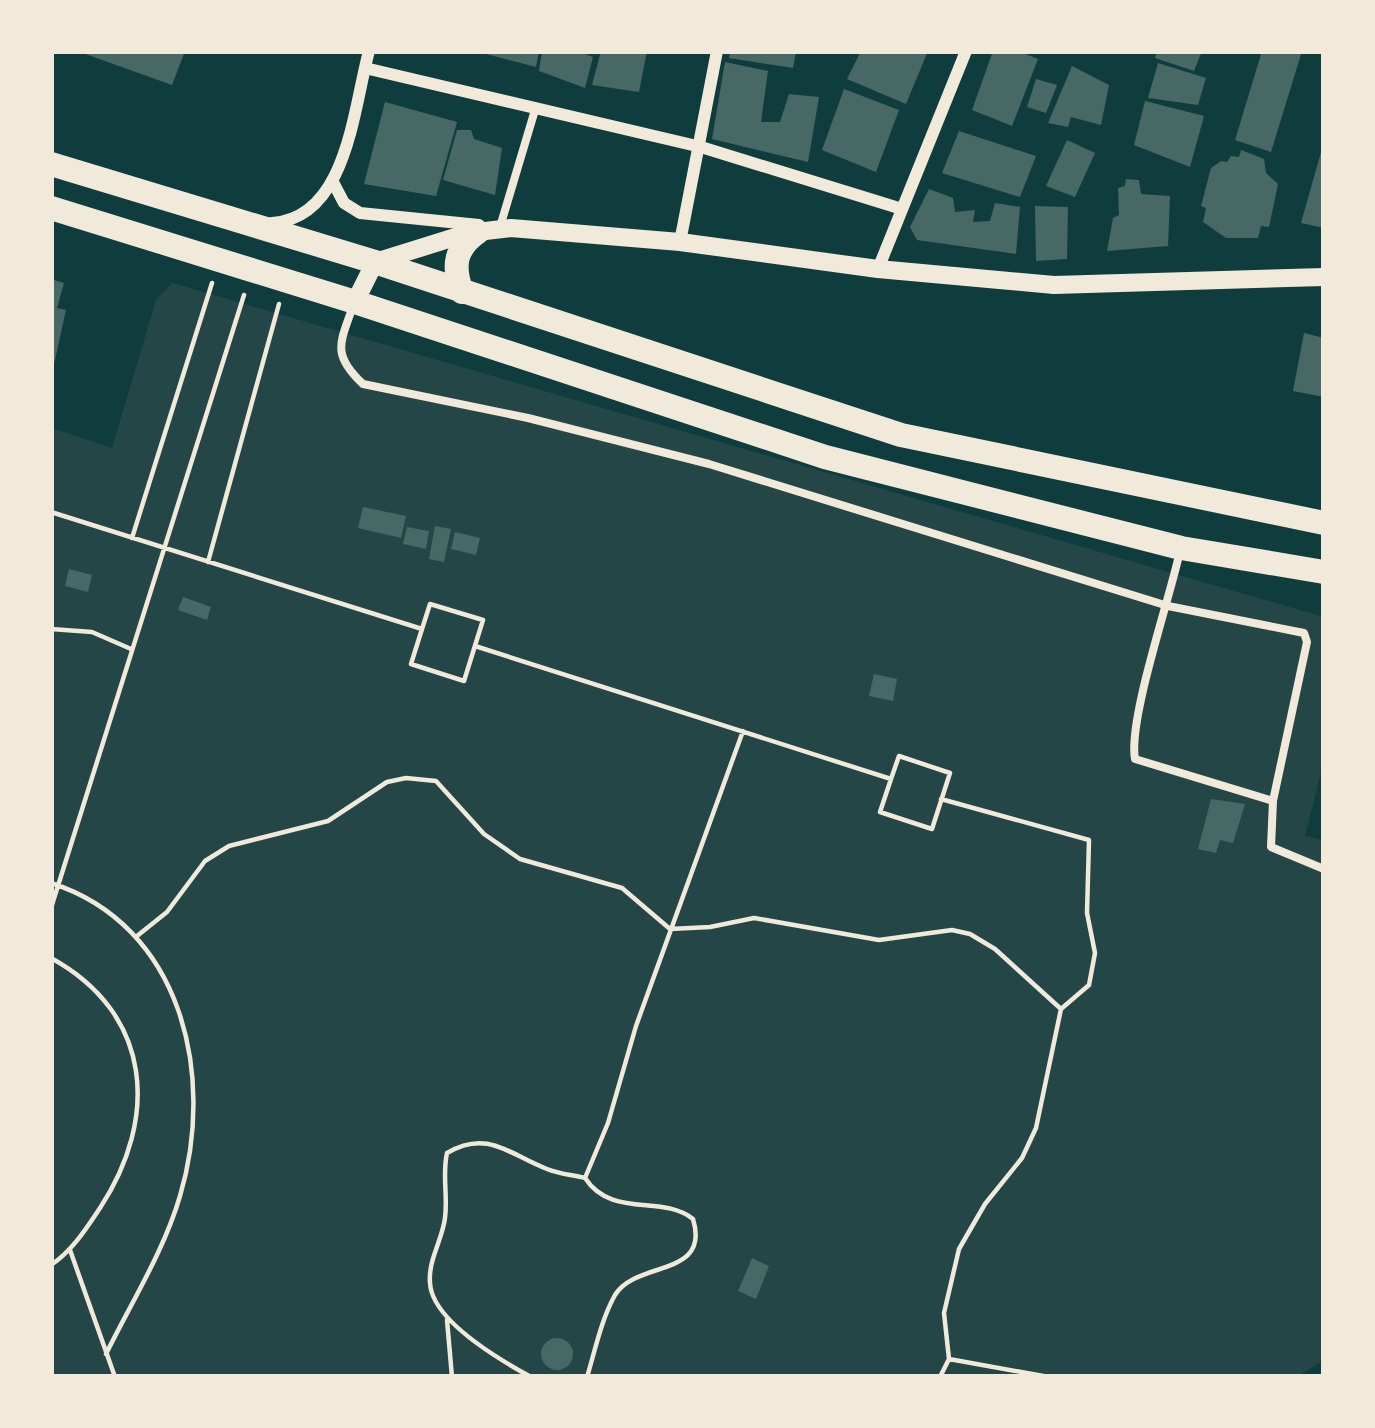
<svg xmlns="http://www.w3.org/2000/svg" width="1375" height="1428" font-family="'DejaVu Sans',sans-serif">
<rect width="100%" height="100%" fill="#0f3d3e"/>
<path fill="#244646" d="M172,283L1324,617V761L1305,836L1324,840V1360L1296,1377H51V428L112,448L156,300Z"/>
<path fill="#486865" d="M77,51H185L172,85Z
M475,51H539L536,67Z
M542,51H577L593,57L585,88L539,71Z
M601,51H647L639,92L592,85Z
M730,51H796L793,68L729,58Z
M861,51H928L906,104L847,79Z
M993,51H1018L1038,59L1012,126L972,110Z
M1157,51H1202L1194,71L1155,58Z
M1262,51H1302L1271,152L1235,140Z
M725,62L768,71L761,122H780L789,94L819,97L808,162L712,139Z
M1158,63L1206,78L1198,105L1148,98Z
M1072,66L1109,85L1101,125L1071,117L1068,127L1048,123Z
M1036,79L1057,85L1046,113L1027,107Z
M844,89L899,110L876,172L822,150Z
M1145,101L1204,116L1190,167L1134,145Z
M385,102L457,122L436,196L364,184Z
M457,130H471L474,139L502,148L495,195L443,180Z
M959,131L1036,156L1020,197L942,173Z
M1067,140L1095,153L1075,197L1046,186Z
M1323,145H1324V228L1301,223Z
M1241,150L1264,159L1266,173L1278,184L1269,227L1261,226L1258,238H1226L1203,222L1206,208L1201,206L1211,168L1221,161L1227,162L1231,156L1239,157Z
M1126,179L1139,180L1141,194L1170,196L1168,246L1107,251L1113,218L1119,215L1118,188L1125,186Z
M929,189L953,198L955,212L975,210L973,222L990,221L995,203L1020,207L1016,254L917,240L910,227Z
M1035,206L1068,207L1067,259L1036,261Z
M51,279L64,283L57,308L66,310L53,369Z
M1304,333L1324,338V397L1293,391Z
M363,507L406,516L401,538L358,528Z
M435,526L451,529L444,562L429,559Z
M407,527L429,531L426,549L403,544Z
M455,532L480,538L476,555L451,549Z
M69,569L92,575L88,592L65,586Z
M183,597L211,607L207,620L178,610Z
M874,674L897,679L893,701L869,696Z
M1211,799L1245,804L1233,843L1220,840L1216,853L1198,849Z
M752,1258L769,1266L756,1299L738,1291Z
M541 1354a16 16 0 1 1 32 0a16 16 0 1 1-32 0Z"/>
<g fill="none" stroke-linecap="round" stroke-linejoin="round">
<path stroke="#f1e9da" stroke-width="4.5" d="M51,512L422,629L411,664L464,681L483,620L430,604L422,629
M132,538L212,283
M208,562L279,304
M51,629L92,632L131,649
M475,646L891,779L880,812L932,829L950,773L899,756L891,779
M51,883C182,925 216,1075 180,1196C164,1251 131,1303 106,1354
M51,908L244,295
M137,936L167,912L205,861L229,846L328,821L387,782L406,778L436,781L484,834L520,859L622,888L670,929L710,927L754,918L879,940L952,930L970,934L995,949L1061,1009
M51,958C153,1014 159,1118 100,1208C86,1229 72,1251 51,1265
M585,1178L608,1123L636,1026L743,731
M70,1250L115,1377
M447,1320L452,1377
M949,1359L1049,1377
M531,1377C500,1360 432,1321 430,1283C428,1260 442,1241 445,1218C448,1196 442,1175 447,1153C488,1129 510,1155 547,1169C559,1174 573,1175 585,1178C612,1219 662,1194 693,1219C711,1278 636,1260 615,1295C601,1320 595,1351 587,1377
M940,1377L949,1359L944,1313L959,1249L985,1204L1022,1158L1036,1128L1061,1009L1089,985L1095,953L1087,913L1089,840L941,799"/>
<path stroke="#f1e9da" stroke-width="8" d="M500,227L535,110
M354,303C341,342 330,353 363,384L528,418L709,464L1168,606L1304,633L1307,642L1273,801L1271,847L1324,869
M1179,555C1169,601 1128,720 1135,759L1273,801"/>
<path stroke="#f1e9da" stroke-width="12" d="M365,68L701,147L902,209
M334,184L344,203L360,213L479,225
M272,223C347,218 353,110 369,51
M680,242L717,51
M878,269L966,51"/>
<path stroke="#f1e9da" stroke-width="18" d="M355,302L375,262L468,233L511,228L680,242L878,269L1054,285L1324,277"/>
<path stroke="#f1e9da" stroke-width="24" d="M51,164L375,262L901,435L1324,523
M51,208L355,302L825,457L1181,548L1324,572
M462,292C452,266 455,248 478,232"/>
</g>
<rect width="1375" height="1428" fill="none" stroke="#f1e9da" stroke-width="108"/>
</svg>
